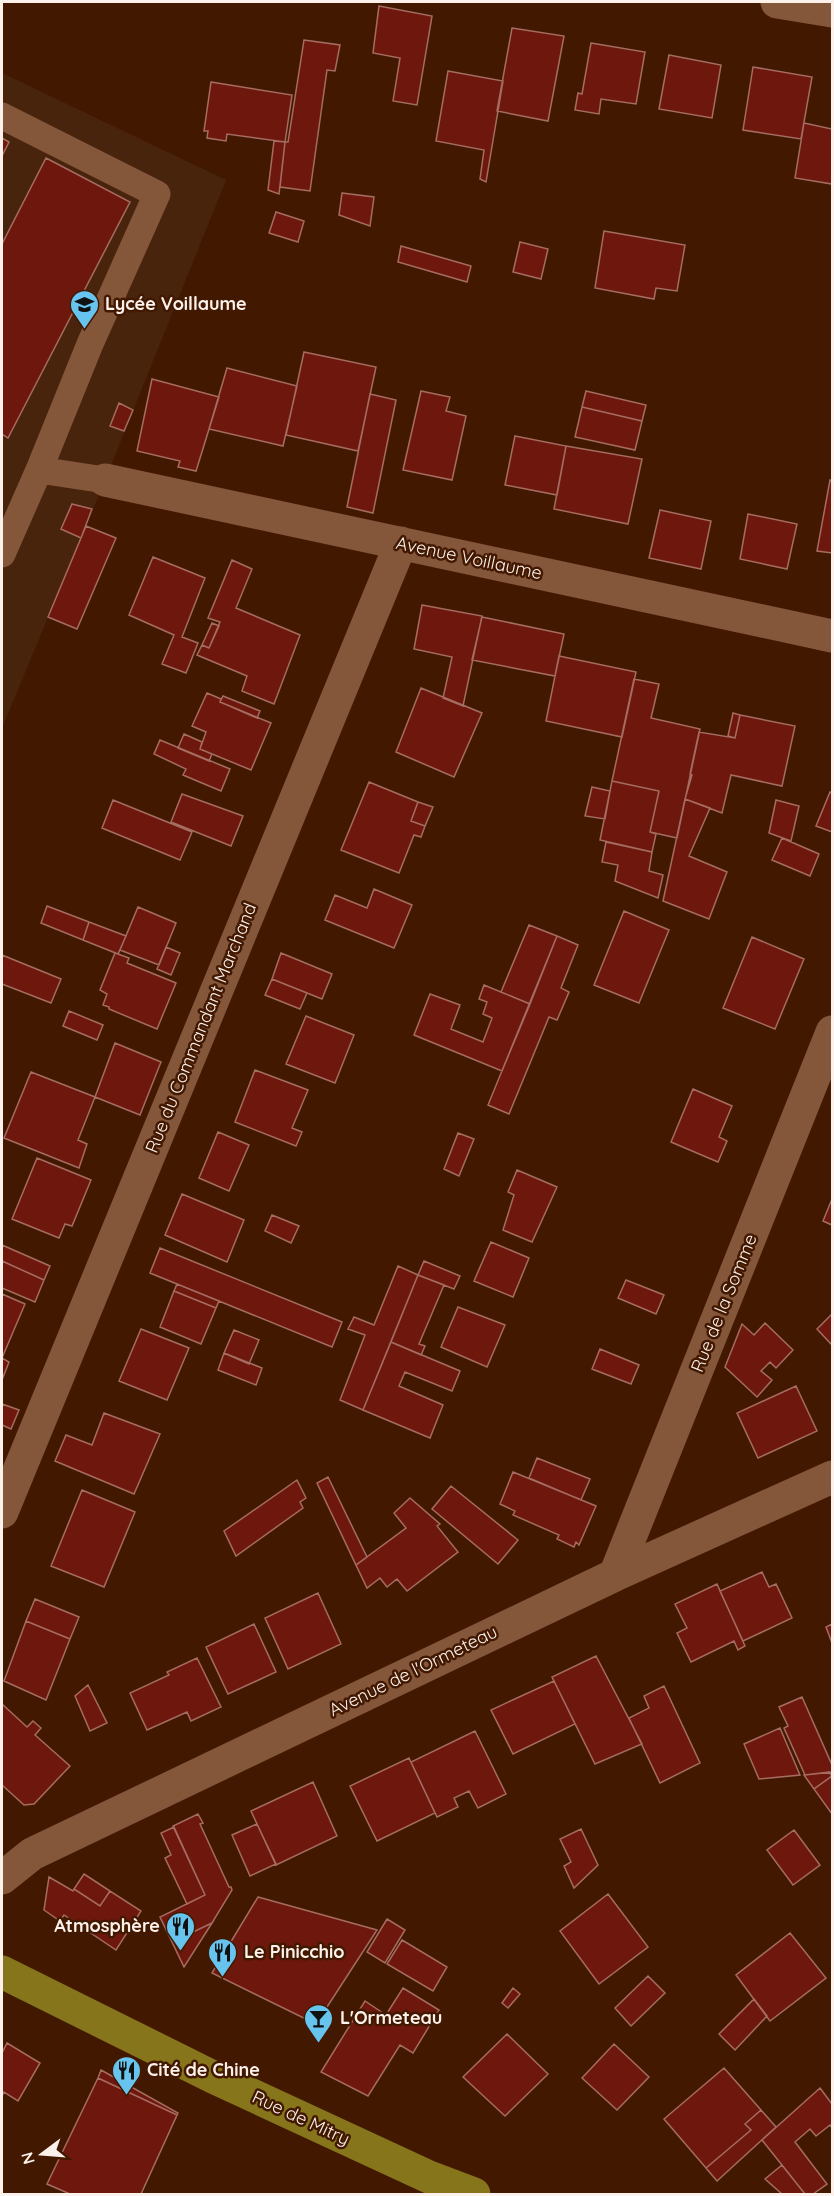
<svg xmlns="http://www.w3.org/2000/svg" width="834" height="2196" font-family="Quicksand,sans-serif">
<rect width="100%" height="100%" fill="#421900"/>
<path fill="#49240c" d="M2,73L226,180L105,480L2,728Z"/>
<path fill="#6e180d" stroke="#a56c62" stroke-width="1.5" d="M379,6L432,16L417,105L393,101L400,58L373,53Z
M512,28L564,36L548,121L497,111Z
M304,40L340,45L335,71L327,70L310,191L280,187L285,142H288Z
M591,43L645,52L636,104L601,99L599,114L575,110L578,93L582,94Z
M669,55L721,65L712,118L659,109Z
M753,67L812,77L801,139L743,130Z
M448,71L503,81L486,182L480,179L484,150L436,141Z
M211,82L292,95L285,142L227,134L226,141L207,138L208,131H204Z
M804,123L832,129V184L795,178Z
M2,138L9,142L2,156Z
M274,141L285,142L279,194L268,190Z
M46,158L130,202L8,438L2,434V244Z
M342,193L374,197L370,226L339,215Z
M276,212L304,221L298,242L269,233Z
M604,231L685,245L677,291L656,288L654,299L595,288Z
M520,242L548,249L541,279L513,272Z
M401,246L471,266L467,282L398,262Z
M304,352L376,367L358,451L286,435Z
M227,368L297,386L283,446L209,429Z
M152,379L219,397L196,471L178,467L180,461L137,451Z
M421,391L450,397L446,411L466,416L452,480L403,470Z
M586,391L646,405L642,421L582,407Z
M370,394L396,400L373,513L347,507Z
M119,403L133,410L124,431L110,426Z
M582,407L642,421L635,450L575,437Z
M515,436L566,446L557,495L505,485Z
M566,446L642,459L628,524L554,509Z
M830,480L832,481V553L817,551Z
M72,504L92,509L81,538L61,529Z
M660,510L711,521L701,569L649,558Z
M748,514L797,524L787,569L740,559Z
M86,526L116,538L77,629L48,617Z
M153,557L205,578L182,637L198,643L186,673L162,664L174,635L129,615Z
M232,560L252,569L236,608L300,635L274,704L242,691L247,676L197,655L202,645L209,648L220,622L208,618Z
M422,605L482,616L463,706L443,698L452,657L414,649Z
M482,617L564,634L555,676L472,660Z
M212,623L219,626L209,648L202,645Z
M559,656L636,672L622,737L546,721Z
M634,679L659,684L651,718L700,729L677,838L650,832L659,791L612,781Z
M421,688L482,713L454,777L396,752Z
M207,693L221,699L220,702L271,723L251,770L200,749L206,732L192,726Z
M223,696L260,711L257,718L220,702Z
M733,713L740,715L735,738L728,736Z
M740,715L795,726L782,786L731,775L722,813L685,799L692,775L690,774L699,732L735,738Z
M184,734L202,742L200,749L212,754L209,761L178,748Z
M160,740L230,769L221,791L183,775L186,769L154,754Z
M612,781L659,791L650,832L656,834L652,852L600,840Z
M369,782L418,802L411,821L425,826L421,837L414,835L399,873L341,850Z
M592,787L610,791L605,819L585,816Z
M830,792L832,793V832L816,826Z
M182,794L243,816L231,846L171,822Z
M685,799L710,808L689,856L727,872L709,919L663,901Z
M113,800L192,832L180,860L102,828Z
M776,800L799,806L791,841L769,833Z
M418,802L433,807L425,826L411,821Z
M782,838L819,854L810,876L772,860Z
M606,842L652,852L649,871L663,875L658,898L615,881L618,865L602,862Z
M374,889L412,905L394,948L325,920L335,895L367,908Z
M47,906L89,922L83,940L41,923Z
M138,907L176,923L159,965L120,950Z
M624,911L669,930L639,1003L594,985Z
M89,922L126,936L118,954L83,940Z
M529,925L557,936L530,1004L501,992Z
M557,936L578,945L561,988L569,992L557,1020L549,1017L509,1114L488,1105Z
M752,937L804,959L775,1029L723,1008Z
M166,947L180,953L171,975L157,969Z
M115,953L129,958L127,963L176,983L157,1029L109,1009V1007L103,1005L107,994L100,990Z
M281,953L332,974L322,999L272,979Z
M2,955L61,979L51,1003L2,984Z
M272,979L307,993L300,1009L265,995Z
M484,985L530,1004L502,1071L414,1035L430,994L460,1005L451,1029L483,1042L492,1018L483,1014L487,1002L479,999Z
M69,1011L103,1025L97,1040L63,1026Z
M306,1016L354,1035L335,1083L286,1064Z
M115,1043L161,1062L140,1115L95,1097Z
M255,1070L308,1090L292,1128L302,1132L296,1146L235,1122Z
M31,1072L95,1097L78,1140L87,1144L79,1168L4,1138Z
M693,1089L732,1106L719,1137L727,1141L718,1162L671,1142Z
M218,1132L249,1145L229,1191L199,1178Z
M458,1133L474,1139L459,1176L444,1169Z
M37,1158L91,1180L72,1226L65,1224L59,1238L12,1219Z
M517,1170L557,1187L532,1242L503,1230L514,1195L508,1192Z
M182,1194L244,1220L227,1262L165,1235Z
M832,1199V1225L823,1221Z
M272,1215L299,1226L291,1243L265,1231Z
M491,1242L529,1258L513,1297L474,1281Z
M2,1245L50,1266L44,1280L2,1261Z
M160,1248L342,1322L332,1347L150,1273Z
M2,1261L44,1280L35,1302L2,1288Z
M424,1261L460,1276L454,1289L418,1275Z
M398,1266L418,1275L363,1410L340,1400L365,1335L348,1329L354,1317L374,1325Z
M418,1275L444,1285L419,1344L425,1346L421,1355L391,1342Z
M626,1280L664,1295L656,1314L618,1298Z
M177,1284L219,1301L216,1308L174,1291Z
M174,1291L216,1308L201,1344L160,1327Z
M2,1294L25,1304L2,1358Z
M458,1307L505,1325L487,1367L441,1347Z
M832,1314V1345L817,1329Z
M765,1323L793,1350L776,1368L770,1362L761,1371L772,1380L757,1397L725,1367L742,1324L754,1335Z
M141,1329L189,1348L167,1400L119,1381Z
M234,1330L259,1340L249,1364L224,1353Z
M391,1342L460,1371L452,1391L405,1372L399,1386L443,1405L430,1438L363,1410Z
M600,1349L639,1365L631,1384L592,1369Z
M224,1353L262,1368L256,1385L218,1370Z
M2,1358L9,1362L2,1380Z
M796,1386L817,1431L758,1458L737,1413Z
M2,1404L19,1410L11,1429L2,1425Z
M104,1413L160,1434L134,1494L55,1461L66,1435L92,1445Z
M537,1458L590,1479L581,1500L529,1478Z
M513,1472L596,1506L579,1545L576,1542L574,1547L557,1539L559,1535L513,1515L515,1511L500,1504Z
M328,1477L367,1557L356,1565L317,1483Z
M297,1480L306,1498L300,1502L303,1508L236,1556L224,1531Z
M451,1486L518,1540L498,1564L432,1509Z
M82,1490L135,1512L104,1587L51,1566Z
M410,1498L440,1524L437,1526L458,1552L407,1591L397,1579L387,1587L380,1578L367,1588L356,1565L406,1528L394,1513Z
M762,1572L769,1587L776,1584L792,1618L743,1641L720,1591Z
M717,1584L745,1646L738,1650L734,1641L691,1662L677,1633L687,1628L675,1604Z
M318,1593L341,1644L288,1669L265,1618Z
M35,1599L79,1617L70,1639L26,1621Z
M26,1621L70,1639L46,1700L4,1681Z
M254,1624L276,1672L228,1694L206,1647Z
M832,1624V1643L826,1627Z
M596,1656L642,1744L595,1764L552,1677Z
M197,1658L221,1707L191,1721L187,1712L147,1730L130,1693L169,1675L167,1672Z
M554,1681L575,1724L513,1754L491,1710Z
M88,1685L107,1723L90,1731L75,1696Z
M664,1686L700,1763L660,1783L629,1718L649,1708L644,1696Z
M802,1697L832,1765V1772L805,1775L784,1728L788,1726L779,1707Z
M2,1704L27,1727L33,1721L41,1728L35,1735L70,1766L34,1804L24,1805L2,1785Z
M780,1728L800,1775L759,1779L744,1744Z
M475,1731L506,1794L478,1808L469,1791L454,1798L458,1807L437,1817L411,1762Z
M409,1758L435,1813L377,1841L350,1786Z
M829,1772L832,1776L814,1789L804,1775Z
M832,1776V1814L814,1789Z
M313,1782L337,1836L276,1865L251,1811Z
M198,1814L203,1823L200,1824L229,1887H231L232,1890L212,1923L172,1942L160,1917L205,1895L173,1826Z
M257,1824L276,1864L250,1876L232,1835Z
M174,1827L205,1895L187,1904L165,1858L171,1855L161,1833Z
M581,1829L598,1865L574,1888L564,1866L571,1862L560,1839Z
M794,1830L820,1865L793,1885L767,1850Z
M84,1874L110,1891L100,1906L74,1889Z
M49,1877L73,1891L74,1889L100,1906L110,1891L141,1911L116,1950L64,1915L60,1921L44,1910Z
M608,1894L648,1947L599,1984L560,1931Z
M258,1897L377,1930L316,2024L212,1973Z
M387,1919L405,1930L385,1963L367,1952Z
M212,1923L184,1967L172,1942Z
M790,1933L826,1978L770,2021L736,1975Z
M402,1940L447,1967L433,1991L387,1964Z
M648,1976L665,1993L631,2026L615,2008Z
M403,1988L439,2010L413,2053L400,2045L368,2096L321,2072L365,2001L386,2015Z
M513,1988L520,1994L508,2008L502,2003Z
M754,1999L767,2016L735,2050L719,2034Z
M507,2034L548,2074L505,2116L463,2077Z
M7,2043L40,2063L18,2101L4,2092L2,2096V2053Z
M614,2044L649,2077L617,2110L582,2078Z
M724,2068L761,2110L745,2124L751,2130L706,2168L664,2119Z
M101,2070L178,2113L177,2115L98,2078Z
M98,2078L177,2115L141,2194H70L47,2184Z
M820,2088L832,2104V2128L830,2125L816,2136L810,2129L795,2142L827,2184L813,2194H805L762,2140Z
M761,2110L776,2127L717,2181L706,2168L751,2130L745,2124Z
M782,2165L805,2194H782L765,2179Z"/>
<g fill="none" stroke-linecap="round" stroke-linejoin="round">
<path stroke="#84563a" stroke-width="27" d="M2,116L157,194L90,344L39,470L2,554
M39,470L105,480"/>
<path stroke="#84563a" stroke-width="33" d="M777,2L832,11
M105,480L832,636
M2,1512L401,543
M615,1575L832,1032
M2,1878L32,1854L615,1575L832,1477"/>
<path stroke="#86751b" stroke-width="33" d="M2,1972L213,2077L429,2177L474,2194"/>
</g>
<defs>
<symbol id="school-pin" viewBox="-11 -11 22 30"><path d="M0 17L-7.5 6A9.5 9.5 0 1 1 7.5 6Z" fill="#67c4ef" stroke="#421900"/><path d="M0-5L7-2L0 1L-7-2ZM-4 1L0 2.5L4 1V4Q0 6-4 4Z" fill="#111"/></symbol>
<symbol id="restaurant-pin" viewBox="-11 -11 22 30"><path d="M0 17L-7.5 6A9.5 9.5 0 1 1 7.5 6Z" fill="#67c4ef" stroke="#421900"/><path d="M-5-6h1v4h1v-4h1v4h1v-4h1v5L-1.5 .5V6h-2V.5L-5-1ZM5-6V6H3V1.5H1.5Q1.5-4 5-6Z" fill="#111"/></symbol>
<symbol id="bar-pin" viewBox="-11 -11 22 30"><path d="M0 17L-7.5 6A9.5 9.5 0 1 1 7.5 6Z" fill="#67c4ef" stroke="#421900"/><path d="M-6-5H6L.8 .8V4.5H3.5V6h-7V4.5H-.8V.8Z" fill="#111"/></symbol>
</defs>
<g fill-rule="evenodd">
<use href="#school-pin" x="68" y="288" width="33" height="45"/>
<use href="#restaurant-pin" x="164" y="1910" width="33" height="45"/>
<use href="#restaurant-pin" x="206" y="1936" width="33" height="45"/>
<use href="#bar-pin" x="302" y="2002" width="33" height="45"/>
<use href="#restaurant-pin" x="110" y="2054" width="33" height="45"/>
</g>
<g text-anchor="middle" stroke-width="5" stroke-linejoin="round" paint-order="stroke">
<g font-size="18" font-weight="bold" fill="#fcf1eb" stroke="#421900" text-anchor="start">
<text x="105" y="310">Lycée Voillaume</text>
<text x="160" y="1932" text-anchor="end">Atmosphère</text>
<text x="244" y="1958">Le Pinicchio</text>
<text x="340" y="2024">L'Ormeteau</text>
<text x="147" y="2076">Cité de Chine</text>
</g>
<g font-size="18" fill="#fcf1eb" stroke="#421900">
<text transform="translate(469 558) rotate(12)" y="6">Avenue Voillaume</text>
<text transform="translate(201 1028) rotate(-68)" y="6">Rue du Commandant Marchand</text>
<text transform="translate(724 1303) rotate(-68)" y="6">Rue de la Somme</text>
<text transform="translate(413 1671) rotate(-26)" y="6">Avenue de l'Ormeteau</text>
<text transform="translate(301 2118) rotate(25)" y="6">Rue de Mitry</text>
</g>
</g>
<rect width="834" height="2196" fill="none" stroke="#fcf1eb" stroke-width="6"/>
<g transform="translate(42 2154) rotate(254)" stroke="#421900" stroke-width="4.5" paint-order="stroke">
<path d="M0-4.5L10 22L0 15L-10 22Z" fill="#fcf1eb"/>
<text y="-9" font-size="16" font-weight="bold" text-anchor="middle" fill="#fcf1eb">N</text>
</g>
</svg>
